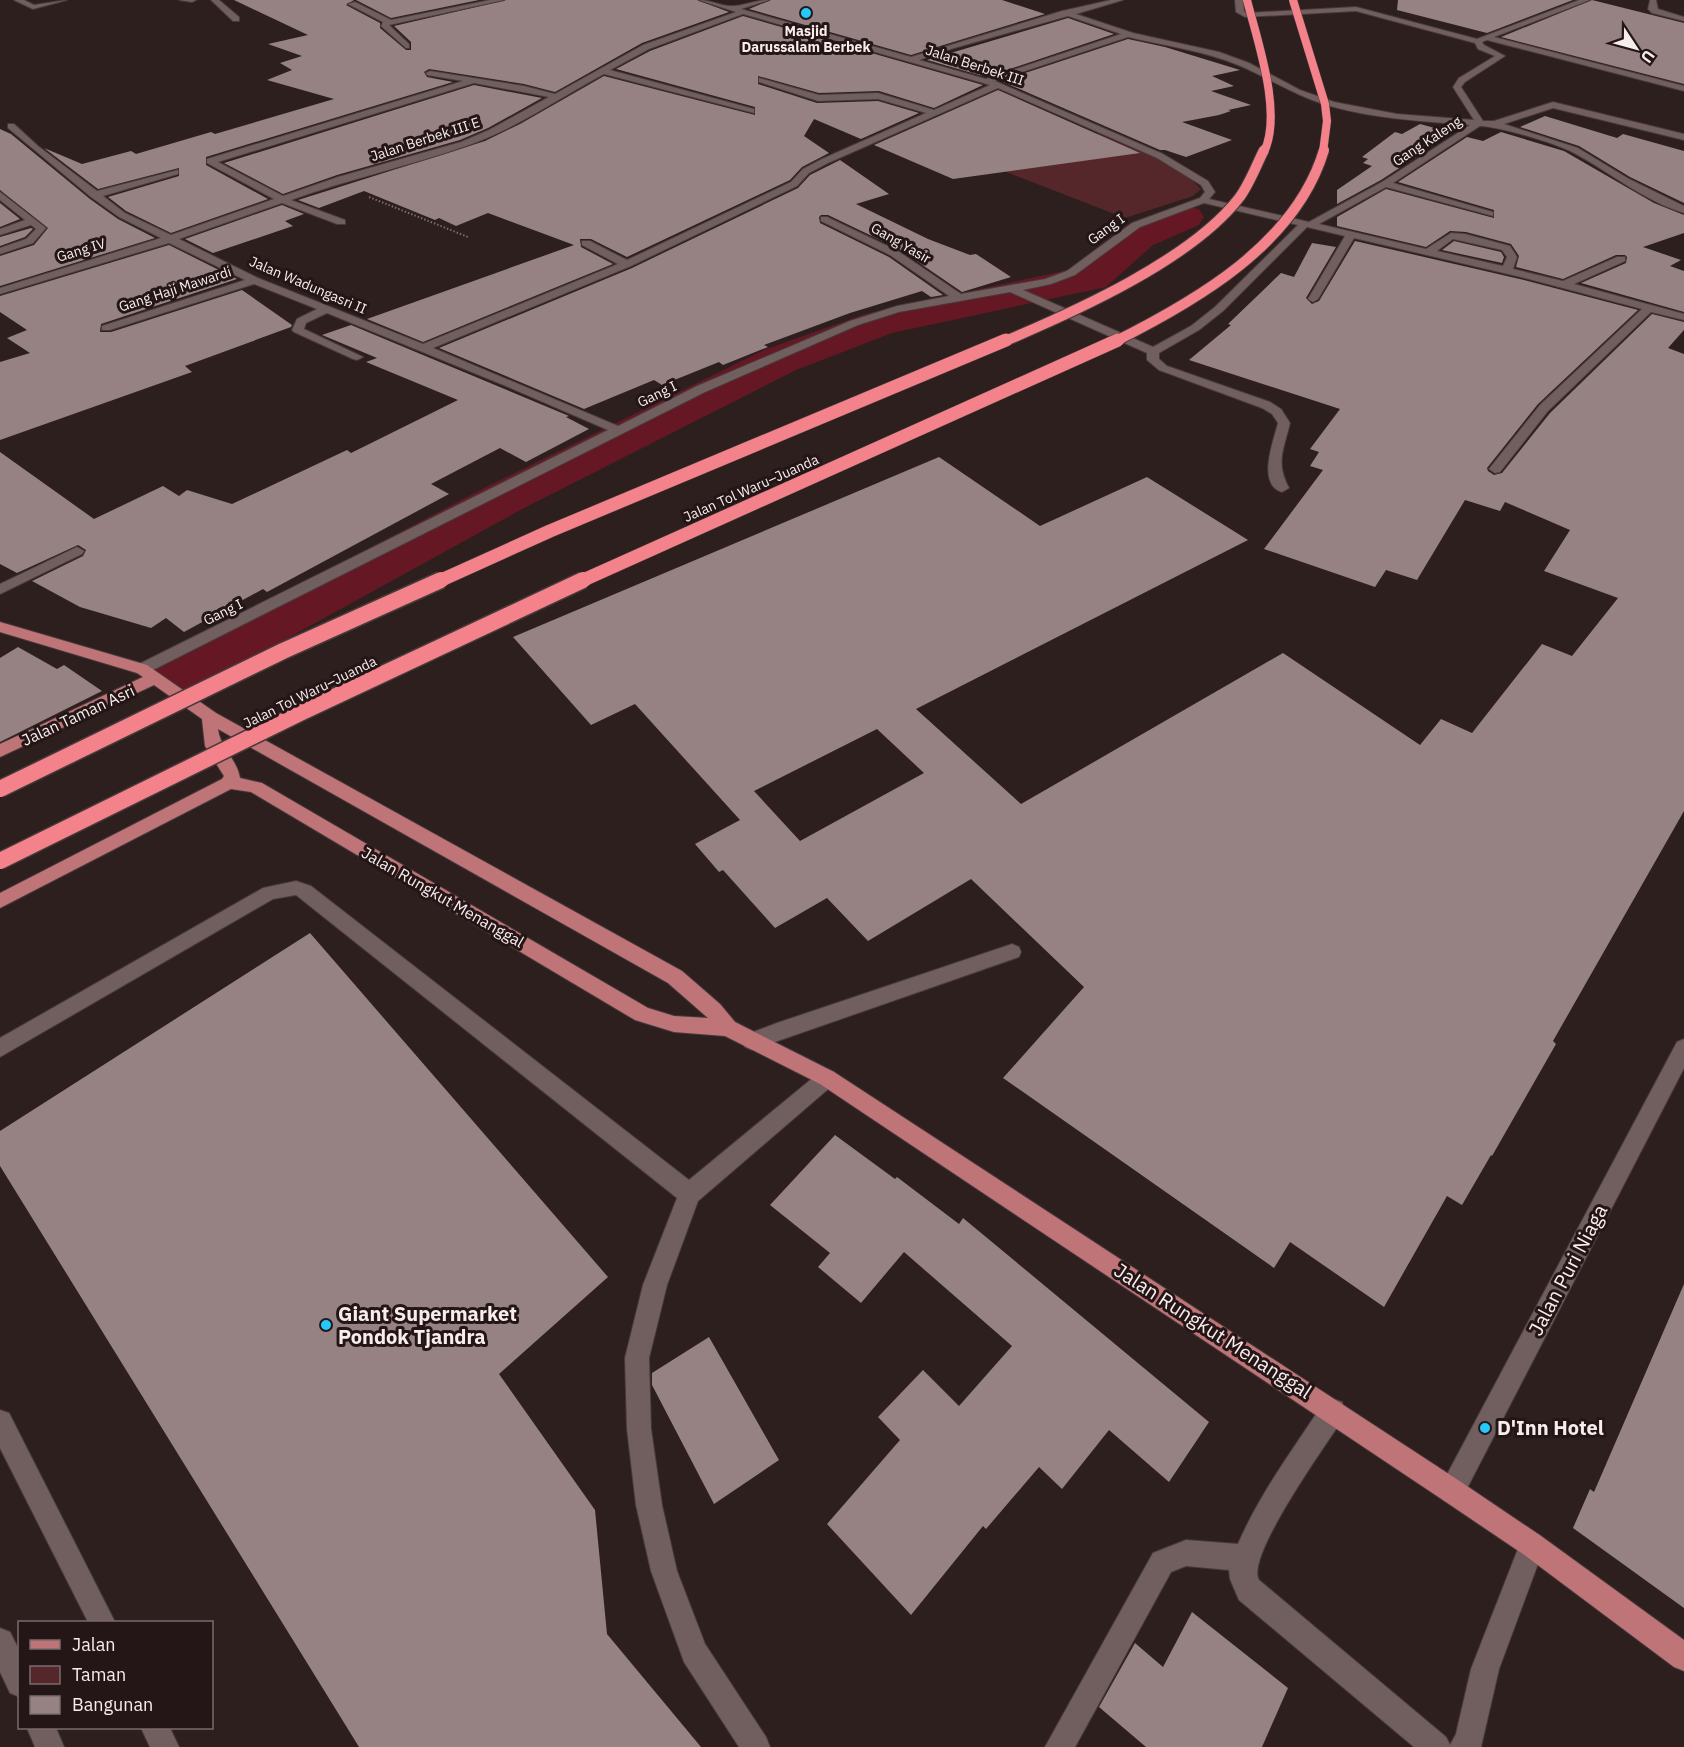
<svg xmlns="http://www.w3.org/2000/svg" width="1684" height="1747" font-family="'IBM Plex Sans',sans-serif">
<rect width="100%" height="100%" fill="#2e1f1f"/>
<path fill="#55272b" d="M1099,134L1179,168L1201,189L1193,196L1125,218L996,168Z"/>
<g fill="none" stroke-linecap="round" stroke-linejoin="round">
<path fill="#651823" fill-rule="evenodd" d="M1185,205L1199,209L1204,217L1199,225L1153,245L1106,287L892,333L796,370L526,507L199,687L178,693L157,687L148,673L157,659L490,485L764,350L865,314L1077,268L1125,229Z"/>
</g>
<path fill="#968283" fill-rule="evenodd" d="M234,0H354L346,5L380,23V28L406,50H411V42L394,26L506,0H697L729,12L642,43L555,92L524,84L429,69L424,72L427,77L453,82L206,157V165L268,199L171,233L126,211L108,197L179,176V168L98,189L44,148L82,164L131,151L136,154L211,132L215,134L334,99L267,80L292,70L280,63L302,56L268,44L308,35Z
M356,0H479L391,18Z
M771,0H1002L1045,14L911,55L749,9Z
M1398,0H1573L1487,33L1397,10Z
M1592,0L1684,23V84L1501,37Z
M743,16L983,85L934,108L879,91L819,93L758,76V84L817,103L878,101L919,113L861,139L814,119L804,136L829,153L802,167L790,180L627,257L591,239H580L581,247L613,264L423,342L367,319L574,245L488,213L456,226L439,218L435,220L364,191L319,208L298,200L485,141L520,124L604,76L755,115V107L616,69L650,51Z
M1068,18L1114,34L986,77L927,60Z
M1128,39L1165,47L1240,70L1212,76L1234,86L1211,91L1251,105L1228,110L1231,111L1219,115L1182,122L1232,140L1186,157L1165,150H1160L1001,81Z
M474,85L542,98L488,128L460,140L337,175L283,194L224,163Z
M998,90L1140,153L953,179L874,145Z
M1545,116L1617,138L1623,134L1684,151V203L1630,177L1579,146L1520,127Z
M1420,124L1453,133L1381,180L1337,204V190L1372,166L1363,163L1368,159L1362,157L1395,132L1402,134Z
M0,129L11,134L90,199L118,219L155,238L0,286V256L34,245L48,228L0,190Z
M1501,132L1564,151L1654,203L1684,215V233L1643,247L1681,260L1670,266L1684,271V312L1581,283L1626,263L1627,257L1625,255H1616L1563,279L1516,267L1519,256L1511,244L1466,232L1450,231L1426,247L1337,226V217L1386,189L1494,218V210L1398,182L1467,137L1483,141Z
M840,160L889,194L856,204L928,239L970,255L976,254L1011,277L962,292L899,249L828,215H821L819,217L820,223L889,257L943,295L931,297L922,291L850,313L764,345L768,347L723,365L719,362L662,385L654,380L584,409L439,348L632,268L798,188L810,175Z
M0,203L20,219L0,227Z
M282,205L304,214L285,221L293,226L213,253L185,239Z
M31,228L33,229L25,237L0,246V237Z
M1355,241L1524,280L1638,310L1538,404L1487,468L1488,471L1494,475L1502,473L1550,413L1652,314L1684,322V330L1668,348L1684,354V811L1553,1041L1556,1044L1492,1156L1491,1155L1462,1205L1447,1196L1384,1307L1290,1242L1274,1268L1003,1078L1084,987L971,879L868,941L827,898L775,928L723,870L719,872L695,844L740,820L635,704L591,725L513,637L939,457L1040,526L1147,477L1248,540L916,709L1021,804L1283,653L1420,745L1441,719L1472,733L1542,644L1572,656L1618,598L1544,571L1570,530L1505,502L1500,511L1465,500L1417,580L1386,570L1375,587L1264,549L1323,470L1310,466L1319,452L1310,449L1340,409L1189,360L1231,325L1228,324L1281,273L1294,277L1312,243L1336,247L1306,298L1312,304L1319,301ZM877,729L924,773L800,841L754,791Z
M1454,241L1501,252L1504,257L1502,263L1442,250Z
M169,245L237,279L101,324L100,332H111L242,290L292,325L291,327L185,366L192,372L0,440V362L30,353L7,338L27,330L0,312V296Z
M351,325L569,416L566,417L589,429L526,462L500,448L431,484L449,494L267,592L263,589L184,632L166,618L151,628L80,607L32,581L83,556L86,550L78,545L17,573L0,564V452L94,519L163,486L179,496L187,490L232,504L347,450L351,453L458,400L366,362L377,358L322,335Z
M18,647L57,669L64,665L102,691L0,742V658Z
M310,933L608,1277L499,1374L595,1510L607,1634L701,1747H359L0,1166V1131Z
M835,1135L895,1179L897,1177L959,1224L963,1218L1209,1422L1169,1482L1109,1430L1062,1489L1039,1467L986,1529L983,1526L911,1615L827,1524L900,1440L878,1417L923,1370L959,1406L1012,1346L904,1252L861,1303L818,1267L830,1253L770,1205Z
M1684,1284V1608L1573,1528L1590,1489L1594,1492Z
M709,1337L779,1460L714,1504L652,1385V1373Z
M1192,1612L1288,1688L1262,1747H1146L1099,1707L1135,1643L1163,1667Z"/>
<g fill="none" stroke-linecap="round" stroke-linejoin="round">
<defs>
<path id="minor" d="M14,0H24L34,5L67,0L33,9Z
M179,0H196L192,2Z
M211,0H219L239,17V21H233Z
M490,0H504L389,25L409,44V48H406L381,26L383,22L348,4L355,2L391,20Z
M699,0C711,0 723,7 734,6C746,5 756,0 769,0L741,9L911,57L1062,11L1111,0H1123L1076,14L1133,33L1219,52L1249,63L1300,90L1334,102L1397,114L1474,120L1453,87L1459,78L1495,56L1478,49L1475,43L1356,11L1245,17L1236,12L1235,0H1243L1244,11L1246,13L1356,7L1477,39L1579,0H1590L1494,37L1684,86V91L1487,40L1482,42L1484,45L1505,56L1465,82L1461,87L1483,121H1494L1553,102L1684,134V140L1553,108L1504,124L1578,148L1629,179L1684,206V213C1644,201 1610,172 1574,153C1555,143 1501,127 1480,126L1393,183L1493,212V216L1386,187L1319,224L1426,249L1451,233L1465,234L1510,246L1517,257L1513,269L1563,281L1617,257H1625V261L1574,284L1684,314V320L1651,312L1548,411L1500,472L1495,473L1489,469L1540,405L1642,309L1525,278L1354,238L1318,299L1313,302L1308,299L1345,236L1307,227L1223,311L1199,330L1159,353V359L1167,366L1270,402L1281,409L1290,423C1284,449 1275,462 1289,488L1282,492C1256,484 1274,440 1278,423L1272,414L1262,408L1159,370L1147,360V353L1010,292L899,312L858,325L705,392L147,673H137L134,669L137,665L608,430L501,384L327,313L306,323L304,329L363,357L357,360L353,359L294,332L292,330L297,319L317,309L254,284L110,330H102V326L245,280L169,243L0,294V288L161,238L119,217L91,197L8,128V124H14L38,146L97,191L178,170V174L103,196L125,213L171,235L274,199L207,163V159L463,81L427,75L426,73L430,71L524,86L555,94L643,45L736,12ZM743,14L990,85L934,110L878,93L819,95L759,78V82L818,101L878,99L926,113L822,159L803,169L791,182L627,260L590,241H582V245L618,264L423,344L258,278L179,239L282,203L337,224H345V220L291,200C349,179 409,166 466,146C514,130 559,98 604,74L754,113V109L610,70L649,49ZM1068,16L1121,34L986,79L919,60L951,49ZM1128,37C1166,46 1206,51 1243,67C1272,80 1298,97 1330,106C1376,119 1423,121 1470,125L1382,182L1309,222L1209,199L1215,192L1208,181L1163,154L995,81ZM474,83L549,97L489,130L461,142L338,177L283,196L218,162ZM998,88L1157,158L1201,185L1205,192L1200,198L1132,223L1067,271L1045,279L961,294L898,251L827,217H821V221L890,255L949,296L897,306L850,321L697,386L618,426L433,348L631,266L797,186L809,173L828,163ZM1204,203L1298,225L1215,307L1191,326L1153,347L1023,290L1051,284L1075,275L1140,227ZM1453,239L1502,250L1507,257L1503,266L1437,251Z
M1650,0H1656L1658,9L1684,17V21L1652,13L1648,9Z
M0,192L46,228L33,243L0,254V248L26,239L36,229L31,225L0,235V229L25,220L0,200Z
M77,547L84,551L82,554L0,594V584Z
M296,881L311,886L689,1180L820,1072L827,1069L834,1072L837,1078L834,1084L698,1201L667,1285L649,1358L651,1429L662,1505L677,1571L705,1644L766,1737L770,1747H739L684,1662L651,1571L636,1505L627,1429L625,1358L643,1285L677,1198L296,895L273,899L0,1057V1038L263,888Z
M1012,944L1019,947L1021,952L1019,957L752,1050L745,1047L742,1041L745,1035L777,1023Z
M1684,1039V1068L1461,1500L1452,1504L1443,1500L1439,1491L1443,1482L1677,1042Z
M1333,1399L1342,1402L1345,1411L1342,1420C1326,1445 1245,1557 1259,1580L1446,1737L1450,1745L1456,1734L1471,1669L1523,1536L1532,1532L1541,1536L1545,1545L1499,1669L1481,1747H1414L1239,1600L1230,1579L1229,1570L1186,1566L1171,1572L1075,1747H1045L1153,1553L1186,1540L1238,1544C1260,1493 1294,1448 1324,1402Z
M0,1410L9,1413L115,1622H88L0,1448Z
M0,1628L10,1632L20,1652V1697L10,1693L0,1672Z
M27,1728H56L64,1747H35Z
M141,1728H170L179,1747H150Z"/>
<path id="major" d="M0,622L147,665L216,713L682,971L720,1004L735,1022L834,1072L1461,1482L1541,1536L1684,1640V1671L1674,1667L1523,1554L1443,1500L820,1084L725,1036L674,1032L635,1020L251,792L231,789L0,908V893L222,779L224,776L205,746L202,719L154,685L0,757V744L143,677L137,673L0,632ZM218,729L668,983L708,1018L674,1016L648,1008L262,783L240,778C237,759 220,748 218,729Z"/>
</defs>
<use href="#minor" stroke="#483a3b" stroke-width="2"/>
<use href="#major" stroke="#483a3b" stroke-width="2"/>
<path stroke="#7a6c6c" stroke-width="2" stroke-dasharray="1.5 2" stroke-linecap="butt" d="M369,197L468,237"/>
<use href="#minor" fill="#715e5e" fill-rule="evenodd"/>
<use href="#major" fill="#bf7478" fill-rule="evenodd"/>
<defs>
<path id="highway-bridge-far3" d="M1247,0C1257,40 1283,113 1264,152
M1293,0L1325,104L1327,121L1323,152"/>
<path id="highway-bridge-far2" d="M1003,342C1074,312 1191,260 1239,198C1249,185 1256,166 1264,150
M1114,342C1196,301 1296,244 1324,150"/>
<path id="highway-bridge-far1" d="M437,582L550,531L1006,340
M579,582L1118,340"/>
<path id="highway-bridge" d="M0,789L283,651L441,580
M0,861L302,712L583,580"/>
</defs>
<use href="#highway-bridge-far3" stroke="#483a3b" stroke-width="9" stroke-linecap="butt"/>
<use href="#highway-bridge-far2" stroke="#483a3b" stroke-width="12" stroke-linecap="butt"/>
<use href="#highway-bridge-far1" stroke="#483a3b" stroke-width="14" stroke-linecap="butt"/>
<use href="#highway-bridge" stroke="#483a3b" stroke-width="19" stroke-linecap="butt"/>
<use href="#highway-bridge-far3" stroke="#f3828a" stroke-width="8"/>
<use href="#highway-bridge-far2" stroke="#f3828a" stroke-width="10"/>
<use href="#highway-bridge-far1" stroke="#f3828a" stroke-width="13"/>
<use href="#highway-bridge" stroke="#f3828a" stroke-width="16"/>
</g>
<g fill="#24c9fe" stroke="#241516" stroke-width="2">
<circle cx="806" cy="13" r="6"/>
<circle cx="326" cy="1325" r="6"/>
<circle cx="1485" cy="1428" r="6"/>
</g>
<g text-anchor="middle" stroke-width="6" stroke-linejoin="round" paint-order="stroke">
<g font-size="14" font-weight="bold" fill="#f8eded" stroke="#241516">
<text x="806" y="36">Masjid<tspan x="806" dy="16">Darussalam Berbek</tspan></text>
</g>
<g font-size="14" fill="#f8eded" stroke="#241516">
<text transform="translate(975 65) rotate(18)" y="5">Jalan Berbek III</text>
<text transform="translate(425 139) rotate(-18)" y="5">Jalan Berbek III E</text>
<text transform="translate(1427 141) rotate(-33)" y="5">Gang Kaleng</text>
<text transform="translate(1106 229) rotate(-36)" y="5">Gang I</text>
<text transform="translate(901 243) rotate(30)" y="5">Gang Yasir</text>
<text transform="translate(81 250) rotate(-17)" y="5">Gang IV</text>
<text transform="translate(308 285) rotate(23)" y="5">Jalan Wadungasri II</text>
<text transform="translate(175 289) rotate(-18)" y="5">Gang Haji Mawardi</text>
<text transform="translate(657 394) rotate(-26)" y="5">Gang I</text>
<text transform="translate(751 488) rotate(-24)" y="5">Jalan Tol Waru–Juanda</text>
<text transform="translate(223 612) rotate(-26)" y="5">Gang I</text>
<text transform="translate(310 692) rotate(-26)" y="5">Jalan Tol Waru–Juanda</text>
</g>
<g font-size="16" fill="#f8eded" stroke="#241516">
<text transform="translate(78 715) rotate(-25)" y="6">Jalan Taman Asri</text>
<text transform="translate(443 897) rotate(30)" y="6">Jalan Rungkut Menanggal</text>
</g>
<g font-size="20" fill="#f8eded" stroke="#241516">
<text transform="translate(1568 1270) rotate(-62)" y="7">Jalan Puri Niaga</text>
<text transform="translate(1213 1331) rotate(33)" y="7">Jalan Rungkut Menanggal</text>
</g>
<g font-size="20" font-weight="bold" fill="#f8eded" stroke="#241516" text-anchor="start">
<text x="338" y="1321">Giant Supermarket<tspan x="338" dy="23">Pondok Tjandra</tspan></text>
<text x="1497" y="1435">D'Inn Hotel</text>
</g>
</g>
<rect x="18" y="1621" width="195" height="108" fill="#241516" stroke="#796b6c" stroke-width="1.5"/>
<rect x="30" y="1640" width="30" height="9" fill="#bf7478" stroke="#796b6c" stroke-width="1.5"/>
<text x="72" y="1651" font-size="18" fill="#f8eded">Jalan</text>
<rect x="30" y="1666" width="30" height="18" fill="#55272b" stroke="#796b6c" stroke-width="1.5"/>
<text x="72" y="1681" font-size="18" fill="#f8eded">Taman</text>
<rect x="30" y="1696" width="30" height="18" fill="#968283" stroke="#796b6c" stroke-width="1.5"/>
<text x="72" y="1711" font-size="18" fill="#f8eded">Bangunan</text>
<g transform="translate(1636 48) rotate(126)" stroke="#241516" stroke-width="4.5" paint-order="stroke">
<path d="M0-4.5L10 22L0 15L-10 22Z" fill="#f8eded"/>
<text y="-9" font-size="16" font-weight="bold" text-anchor="middle" fill="#f8eded">U</text>
</g>
</svg>
